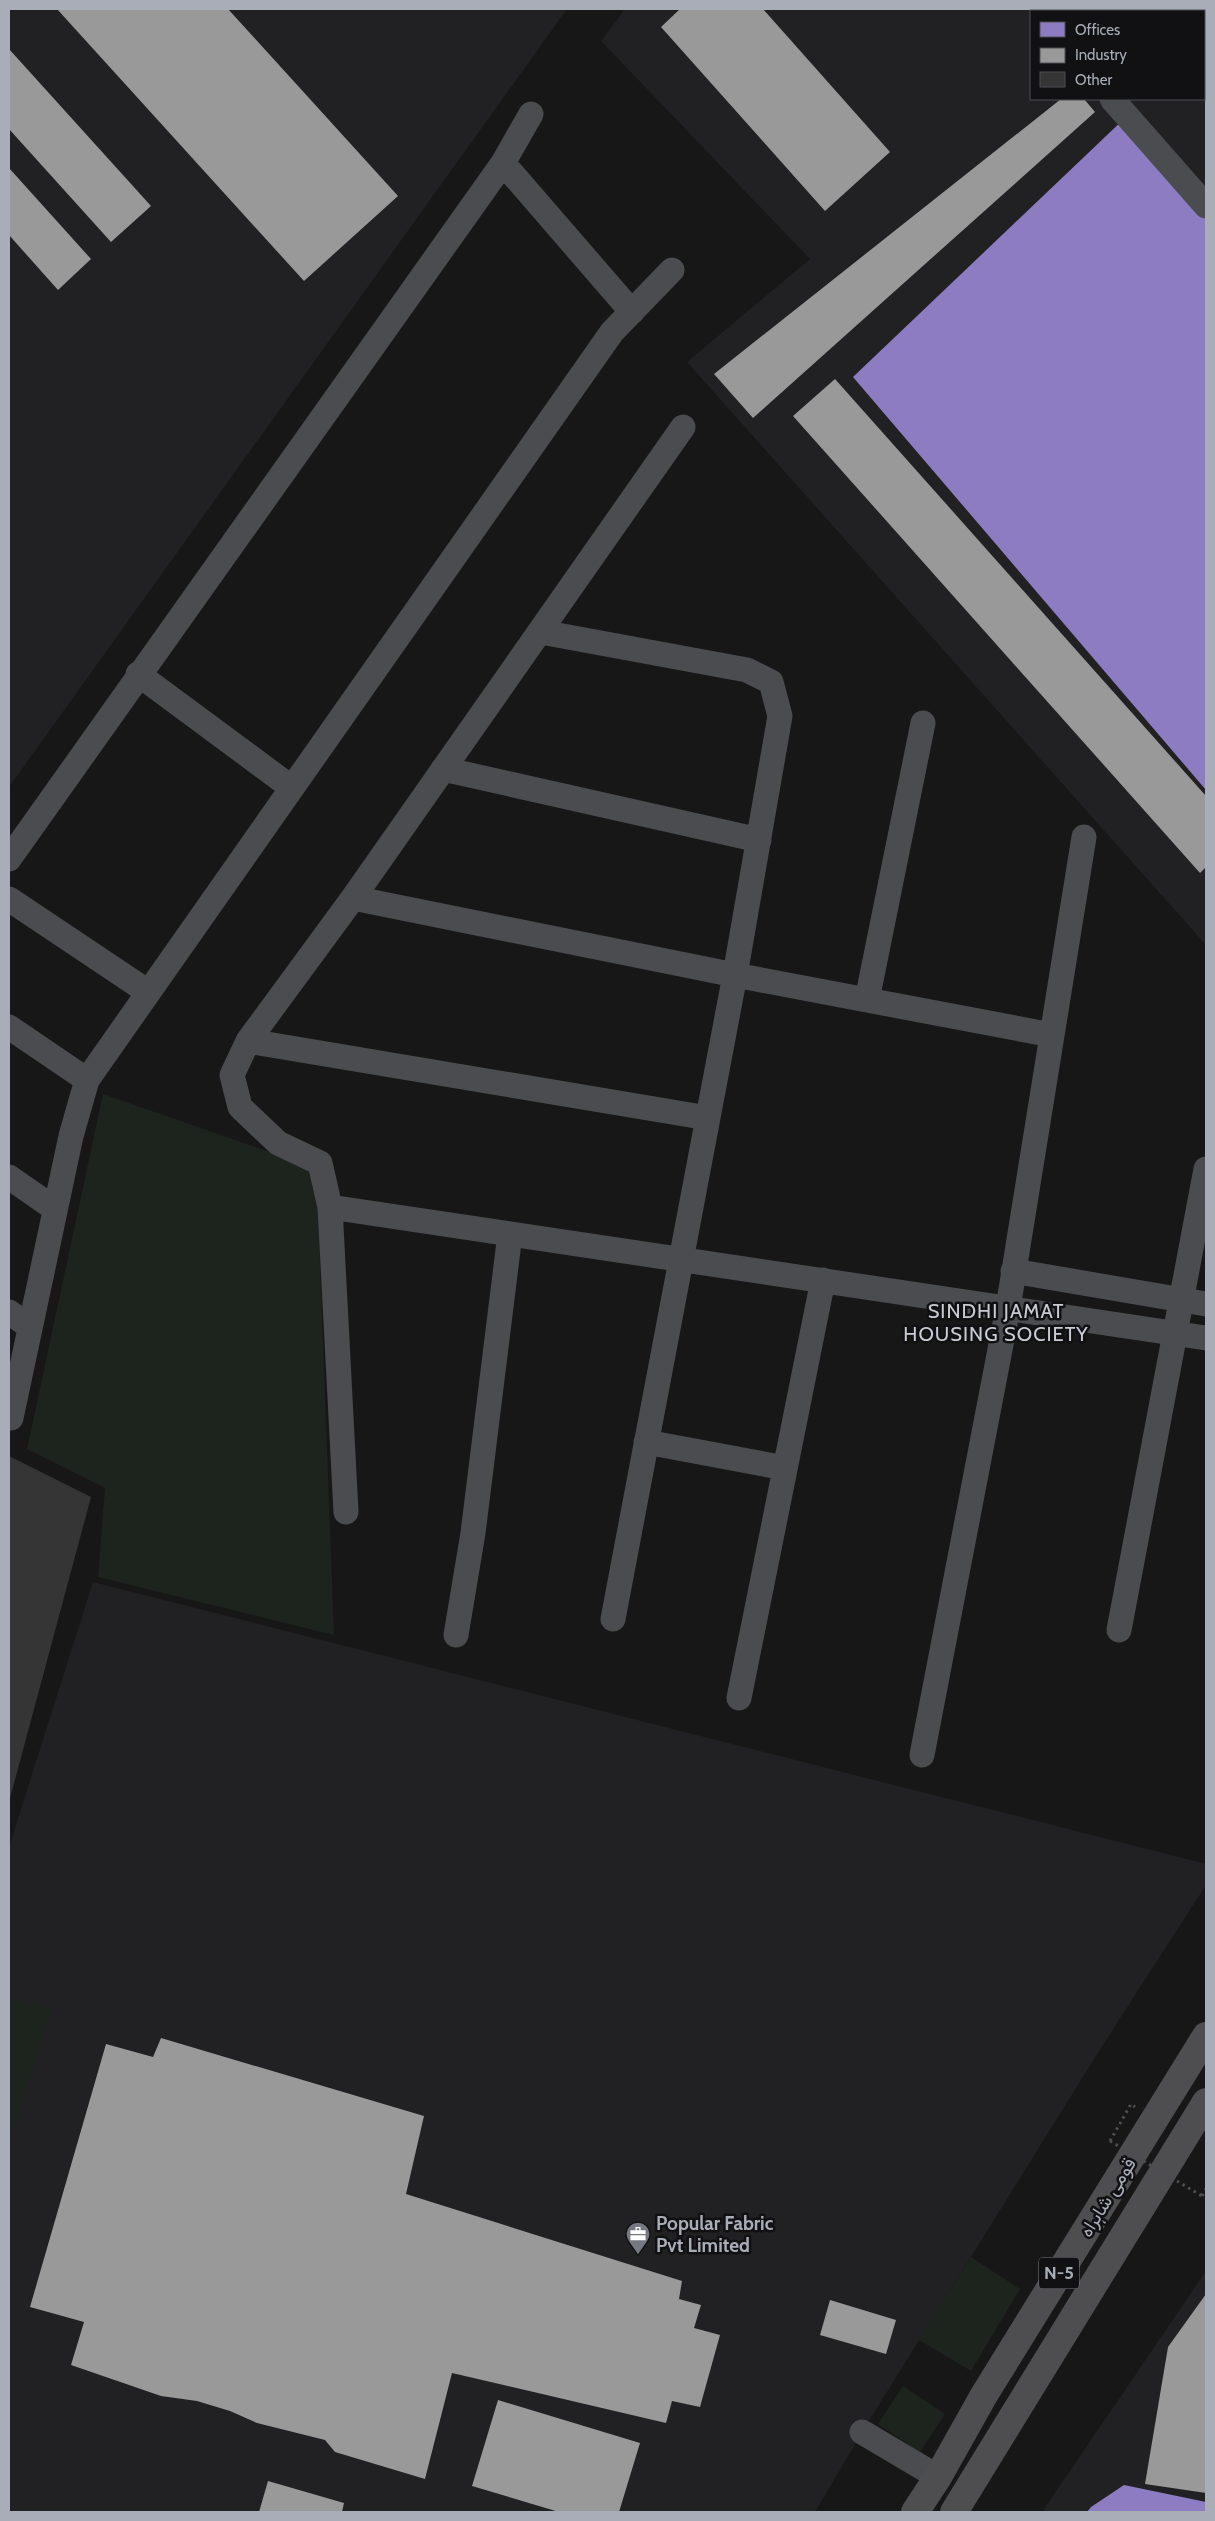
<svg xmlns="http://www.w3.org/2000/svg" width="1215" height="2521" font-family="Cabin,Vazirmatn,sans-serif">
<rect width="100%" height="100%" fill="#171717"/>
<path fill="#212123" d="M9,9H567L9,787Z
M625,9H1199L1200,11H1031V99H1204V18L1206,24V945L687,362L810,259L601,41Z
M93,1582L1206,1864V1885L1099,2051L867,2424L815,2512H9V1847Z
M1206,2271V2512H1042Z"/>
<path fill="#1d241e" d="M103,1094L307,1165L317,1183L334,1635L98,1577L105,1488L27,1449Z
M9,1997L52,2009L9,2145Z
M971,2257L1020,2289L971,2371L919,2340Z
M903,2386L945,2414L920,2452L878,2424Z"/>
<path fill="#8e7cc3" d="M1126,117L1206,207V790L853,377Z
M1124,2485L1206,2502V2512H1087L1091,2507Z"/>
<path fill="#999" d="M57,9H228L398,196L304,281Z
M680,9H763L890,152L825,211L661,27Z
M1049,9H1113L1110,11H1051Z
M9,49L151,206L111,242L9,129Z
M1061,99H1084L1095,112L753,418L714,374Z
M9,168L91,259L58,290L9,235Z
M835,379L1206,796V867L1200,873L793,416Z
M161,2038L424,2116L406,2194L682,2281L679,2299L701,2305L694,2328L720,2335L700,2407L672,2401L666,2423L452,2373L425,2479L335,2452L325,2440L257,2423L230,2411L197,2401L161,2396L71,2365L84,2322L30,2307L106,2044L153,2057Z
M1206,2294V2493L1145,2484L1168,2347Z
M830,2300L896,2320L886,2354L820,2335Z
M498,2400L640,2443L619,2512H559L472,2486Z
M268,2481L344,2503L342,2512H259Z"/>
<path fill="#353536" d="M9,1456L91,1497L9,1802Z"/>
<g fill="none" stroke-linecap="round" stroke-linejoin="round">
<path stroke="#4d4e52" stroke-width="3" stroke-dasharray="2.5 4" stroke-linecap="butt" d="M1110,2141L1131,2104L1135,2107
M1202,2196L1206,2189"/>
<path stroke="#4b4c50" stroke-width="25" d="M1112,99L1206,206
M503,163L632,312
M541,632L747,670L771,682L780,716L735,975L613,1619
M138,674L292,788
M443,769L759,840
M9,859L503,163L531,114
M353,898L735,975L1052,1035
M9,899L148,992
M867,1000L923,723
M9,1027L87,1080
M248,1041L708,1118
M9,1177L55,1209
M330,1207L1206,1338
M1013,1271L1206,1304
M9,1312L30,1327
M11,1418L71,1136L87,1080L612,332L672,270
M646,1442L785,1468
M346,1512L330,1207L320,1163L278,1143L240,1107L232,1075L248,1041L353,898L683,427
M1119,1630L1206,1169
M456,1635L473,1533L510,1234
M739,1698L823,1280
M922,1755L1008,1308L1084,837
M862,2432L938,2477"/>
<path stroke="#4e4e51" stroke-width="28" d="M915,2512L938,2477L984,2395L1206,2036
M954,2512L1206,2102"/>
<path stroke="#4d4e52" stroke-width="3" stroke-dasharray="2.5 4" stroke-linecap="butt" d="M1110,2141L1202,2196"/>
</g>
<defs>
<symbol id="office-pin" viewBox="-11 -11 22 30"><path d="M0 17L-7.5 6A9.5 9.5 0 1 1 7.5 6Z" fill="#757880" stroke="#111113"/><path d="M-6-3h4V-5.5h4V-3h4V5H-6ZM-1-4.5V-3h2v-1.5ZM-6 0V1H6V0Z" fill="#fff"/></symbol>
</defs>
<g fill-rule="evenodd">
<use href="#office-pin" x="624" y="2220" width="28" height="38"/>
</g>
<g text-anchor="middle" stroke-width="5" stroke-linejoin="round" paint-order="stroke">
<rect fill="#111113" stroke="#7b7e86" stroke-width="1" x="1039" y="2257.5" width="40" height="31" rx="4"/>
<g font-size="18" font-weight="bold" fill="#a8adb8">
<text x="1059" y="2279">N-5</text>
</g>
<g font-size="19" fill="#a8adb8" stroke="#111113">
<text transform="translate(1107 2197) rotate(-58)" y="7">قومی شاہراہ</text>
</g>
<g font-size="19" font-weight="bold" fill="#a8adb8" stroke="#111113" text-anchor="start">
<text x="656" y="2230">Popular Fabric<tspan x="656" dy="22">Pvt Limited</tspan></text>
</g>
<g font-size="20" letter-spacing="1" fill="#c9ccd4" stroke="#111113">
<text x="996" y="1318">SINDHI JAMAT<tspan x="996" dy="23">HOUSING SOCIETY</tspan></text>
</g>
</g>
<rect width="1215" height="2521" fill="none" stroke="#a8adb8" stroke-width="20"/>
<rect x="1030" y="10" width="175" height="90" fill="#111113" stroke="#4d4f55"/>
<rect x="1040" y="22" width="25" height="15" fill="#8e7cc3" stroke="#4d4f55"/>
<text x="1075" y="35" font-size="15" fill="#a8adb8">Offices</text>
<rect x="1040" y="48" width="25" height="15" fill="#999999" stroke="#4d4f55"/>
<text x="1075" y="60" font-size="15" fill="#a8adb8">Industry</text>
<rect x="1040" y="72" width="25" height="15" fill="#353536" stroke="#4d4f55"/>
<text x="1075" y="85" font-size="15" fill="#a8adb8">Other</text>
</svg>
